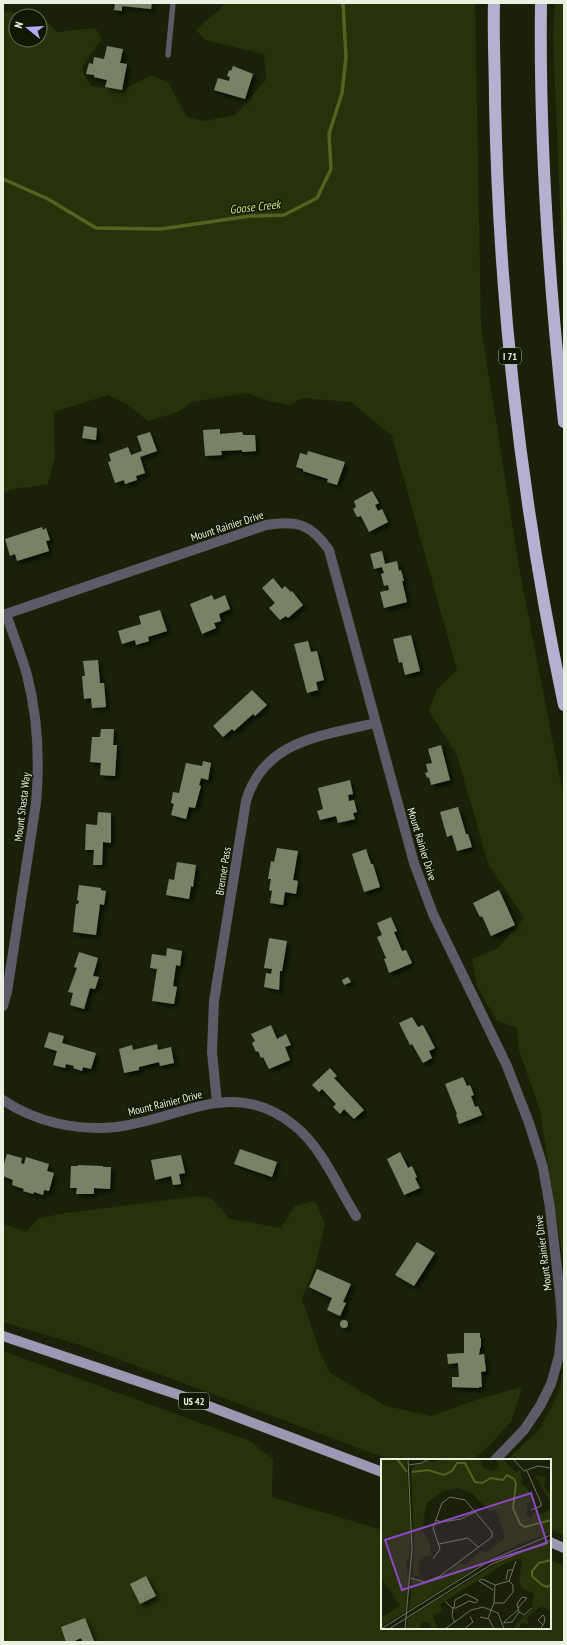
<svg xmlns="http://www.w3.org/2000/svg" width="567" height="1645" font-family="'PT Sans Narrow',sans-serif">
<defs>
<filter id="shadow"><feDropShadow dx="3.5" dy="3.5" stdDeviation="2" flood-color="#0009"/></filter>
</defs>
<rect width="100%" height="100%" fill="#1a2108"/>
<path fill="#27320a" d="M225,3H475L481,326L520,573L564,799V1284V1266L540,1111L519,1050L517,1028L497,1021L477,986L472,959L498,948L524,918L488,863L457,755L429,711L437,689L457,670L392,436L351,402L302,398L290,405L265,400L247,393L192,402L178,412L148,421L126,404L108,395L54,412L55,458L48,484L9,490L3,494V11L33,16H16V40H40V17H43L57,32L95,28L102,38L81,69L91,86L123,90L151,75L168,82L187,117L205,121L235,115L266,80L264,54L205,40L196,30L221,8Z
M555,3H564V279L562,255L553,36Z
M199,1196L211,1198L230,1219L281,1228L295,1206L315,1201L325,1224L316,1263L302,1299L320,1352L330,1373L386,1406L431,1416L479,1399L522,1387L512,1420L491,1444L473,1460H391L83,1346L3,1322V1224L26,1232L39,1218L66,1213Z
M3,1351L250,1441L273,1459L272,1497L382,1530V1628H550V1559L564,1566V1642H3Z
M564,1365V1536L550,1529V1460H507L540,1429L559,1392Z"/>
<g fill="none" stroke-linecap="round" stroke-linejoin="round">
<path stroke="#526421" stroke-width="3.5" d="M3,179L48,199L96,228L161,229L250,216L284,215L317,198L331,169L329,134L342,93L346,57L343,3"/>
</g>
<path fill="#788265" filter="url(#shadow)" d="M115,3H152L151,9L122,6V11L114,10Z
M107,46L123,49L120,63L127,64L122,90L105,87L107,80L94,77V75L86,74L89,63L93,64L94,57L104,59Z
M233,66L253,74L245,99L214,90L218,78L229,81L230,77L227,76L229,70L231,71Z
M84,426L97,428L96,440L82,438Z
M220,429V434L242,432L243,435H255L256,451L242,452V450L221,451L222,455L205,456L203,430Z
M150,432L157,451L140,457L145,473L136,476L137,480L125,484L124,480L115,483L108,462L111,461L109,454L128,447L131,455L142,451L137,436Z
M308,451L345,462L337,485L327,482L328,479L303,471V469L296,467L300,453L307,455Z
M372,491L379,503L375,505L378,511L382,509L388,522L369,532L361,516L357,517L353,509L356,507L354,501Z
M42,527L43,530L46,528L50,540L46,541L49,551L17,561L15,554L10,556L5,539Z
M382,551L385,564L397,561L399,571L401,570L404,581H402L407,602L384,608L380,592L389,590L388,585L384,586L381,574L384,573L382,567L374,569L370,554Z
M273,578L282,589L285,586L291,592L292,591L303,605L288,618L286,616L280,620L269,608L275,603L262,588Z
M212,595L214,600L225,595L230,609L219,614L221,621L214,623L216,628L202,634L190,604Z
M160,610L167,631L148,637L149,641L136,645L135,640L122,644L118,631L141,624L139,616Z
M411,635L420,671L405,675L402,662L399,663L393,639Z
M308,641L311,652L317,651L324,680L316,682L318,690L307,693L294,644Z
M98,660L100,683H104L106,707L92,708L91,698L84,699L82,676H85L83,661Z
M252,690L267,705L255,716L253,714L234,731L232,729L223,737L213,726Z
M101,729H114L113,745H117L115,776L100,775L101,763L90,762L92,737H100Z
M441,745L450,780L431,785L429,777L427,778L425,773L428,772L426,764L432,763L428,749Z
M203,761L211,763L208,780L201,778L199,785L201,786L195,808L189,807L186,819L171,815L174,804L171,803L173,792L179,793L186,763L202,766Z
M350,780L353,794L348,795L349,801L354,800L357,812L353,813L355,819L338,823L336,816L320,820L317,811L323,809L318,788Z
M458,807L466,834H468L472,847L457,851L452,835L447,837L440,812Z
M98,812L111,813V843L103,842L102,865H93L94,850H85L86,824L97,825Z
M277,848L298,851L293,880L298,881L296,894L285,892L283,905L270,903L272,891L269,890L271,879H268L271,861L274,862Z
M366,849L371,864H373L380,887L364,892L352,854Z
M177,862L196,865L193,887L191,886L189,899L166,895L169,879L174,880Z
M79,885L101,888V890L106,891L104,905L100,904L96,935L73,932L76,904H78L79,901L77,900Z
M499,890L515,925L491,936L482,916L480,917L473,903Z
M391,917L397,931L394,932L402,951L406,950L412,963L389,973L384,959L386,958L377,937L382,935L377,923Z
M269,938L287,941L282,971H280L279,990L264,987L266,973L271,974L272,969L264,968Z
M167,948L182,951L180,966L176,965L173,986L177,987L174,1004L152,1001L157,969L150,968L152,954L166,956Z
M79,952L98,958L93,976L99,977L95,989L90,988L84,1009L70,1005L73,993L68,992L77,968L74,967Z
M348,977L351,982L344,985L342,980Z
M412,1017L418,1027L423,1025L435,1048L429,1051L432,1058L423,1063L412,1044L410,1045L399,1023Z
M271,1025L277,1039L286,1034L291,1045L285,1047L290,1060L269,1069L263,1057L261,1058L258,1051L256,1052L252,1043L255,1041L251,1034Z
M49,1032L64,1036L62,1043L96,1053L91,1069L83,1067L82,1071L73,1068L74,1066L66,1064L65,1068L53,1065L57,1051L44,1047Z
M157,1044L158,1050L171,1047L174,1063L160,1066L159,1062L139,1067V1070L124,1073L119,1049L132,1045L133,1050Z
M330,1068L337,1076L334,1078L364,1110L354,1119L344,1109L340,1114L333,1107L336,1104L322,1089L319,1092L312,1085Z
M463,1077L467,1086L470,1085L474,1095L471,1096L475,1107L478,1106L482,1115L459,1124L456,1115L457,1114L445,1084Z
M240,1149L277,1162L272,1177L234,1164Z
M400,1152L408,1168L412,1166L417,1177L415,1178L420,1188L404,1195L387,1159Z
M7,1154L22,1158L21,1163L24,1164L26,1157L49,1164L47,1171L54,1173L49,1191L44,1190L43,1195L34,1192L33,1194L23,1191L24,1189L12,1185L13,1180L3,1176V1167Z
M181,1155L185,1173L179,1174L181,1184L173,1185L171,1176L155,1180L151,1160Z
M78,1165L103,1166V1167H111L110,1189L94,1188V1194H76L77,1188H70L71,1166H78Z
M417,1242L435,1253L414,1286L395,1275Z
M317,1269L351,1284L343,1302L346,1303L340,1316L327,1310L332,1298L309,1287Z
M340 1324a4 4 0 1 1 8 0a4 4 0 1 1-8 0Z
M464,1333H480V1338H481V1347L480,1348L479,1355L484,1354L486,1371L481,1372L482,1387H479V1388L452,1387V1377H459L458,1363L448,1364L447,1354L464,1353Z
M146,1576L156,1596L140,1604L130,1584Z
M85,1618L94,1641L83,1642L81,1638L72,1642H66L61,1627Z"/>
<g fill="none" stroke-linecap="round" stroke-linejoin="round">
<path stroke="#5c5b67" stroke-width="5.5" d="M168,55L173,3"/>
<path stroke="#5c5b67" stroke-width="10" d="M3,615L266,525C297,520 311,524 329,550L414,863L433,914L507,1066L529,1123L543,1167L550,1208L561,1304L562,1326L559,1356L551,1384L540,1406L524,1430L495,1460
M3,1006L7,992L36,803C40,759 38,718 27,675C21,654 13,634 6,614
M3,1100C35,1122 77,1131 116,1127C180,1120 233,1075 295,1126C323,1149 337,1186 356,1216
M217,1103L212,1052L214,1001L246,801C264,740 322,736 375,723"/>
<path stroke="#9a98b2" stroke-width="10" d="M3,1336L182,1396L382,1472
M550,1542L564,1548"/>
<path stroke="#b3b1cf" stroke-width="12" d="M494,3C493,36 495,69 495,102C499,305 522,507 564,705
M541,3C539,143 549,283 564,422"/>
</g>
<g text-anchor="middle" stroke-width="3" stroke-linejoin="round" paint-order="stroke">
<g fill="#111802" stroke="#aab09e" stroke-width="1">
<rect x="499" y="348" width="22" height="16" rx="3"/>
<rect x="179" y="1393" width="30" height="16" rx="3"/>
</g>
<g font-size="10" font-weight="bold" fill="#ebf1e1">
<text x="510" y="360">I 71</text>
<text x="194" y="1405">US 42</text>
</g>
<g font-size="11" fill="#ebf1e1" stroke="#111802">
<text transform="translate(227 526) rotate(-18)" y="4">Mount Rainier Drive</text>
<text transform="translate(22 807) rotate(-83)" y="4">Mount Shasta Way</text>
<text transform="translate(422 844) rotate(73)" y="4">Mount Rainier Drive</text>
<text transform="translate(223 871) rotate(-81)" y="4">Brenner Pass</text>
<text transform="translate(165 1103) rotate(-14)" y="4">Mount Rainier Drive</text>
<text transform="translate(543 1253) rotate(-97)" y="4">Mount Rainier Drive</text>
</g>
<g font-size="12" font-style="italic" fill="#c4e081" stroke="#111802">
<text transform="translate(255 207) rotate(-6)" y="4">Goose Creek</text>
</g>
</g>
<g transform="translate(381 1459)">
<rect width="170" height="170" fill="#1a2108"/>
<path d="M0,0H25L30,70L29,98L25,101L26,116L29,117L24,153L0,168V159L19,147L0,118ZM48,0L51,4L56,1L100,0L102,9L111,12L118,8L115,0H121L135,13L140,11L141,25L147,30L149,38L150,43L145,45L147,50L145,56L150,60L153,52L159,55L170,50V74L135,86L114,97L28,151L31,120L43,123L67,114L78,103L84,107L99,92L104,94L122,81L124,77L115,51L108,52L92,35L78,29L62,32L46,44L43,58L42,72L50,86L49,94L53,96L43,98L38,103L37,113L42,120L32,116L33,80L30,9ZM154,17L165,18L163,28L170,38V44ZM170,82V152L162,148L157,149L146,159L148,165L141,164L137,170H132L141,159L153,150L151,146L153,135L141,129L138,122L141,101L137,100L125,104L59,145L62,151L52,158L57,170H52L47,163H42L38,170H25L27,159L123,100Z" fill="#27320a"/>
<path fill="none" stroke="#526421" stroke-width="2" d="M16,0L26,13M31,13L47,11L63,16L71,12L76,4H84L94,23L101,24L110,19L122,21L126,16L133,20L135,25L132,49L139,65L144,68L170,61M170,101L158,104L151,112V117L161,126L166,128L170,126"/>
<path fill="none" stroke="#6e745f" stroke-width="1" d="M132,0L143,12L157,7L170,9M28,6L41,4L47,0M146,12L160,44V47L150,51M54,61L61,63L80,60L96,52M58,85L87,79L97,88M30,119L44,123L59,117L111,78V73L84,41L69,38L61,44L52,69L59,90L52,100M125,121L127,111H132M128,122L132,126V133L123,144H113L114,126ZM128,122L135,102M112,131L98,122L101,120L114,126M64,142L70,148L72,149H75L88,142L95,144L97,141L85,135L74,141L73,148L72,149L71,157L74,164M137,149L136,145L141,138L146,139L137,149L138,153M138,153L143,156L151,149M99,158L108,160L113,170M107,159L113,144M123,163L138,150M122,164L131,163L138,153M0,170L110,101L170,76M8,170L111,105L170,81M24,170L31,90L27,0M64,170L90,151L102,148L117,154L123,170M83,170L92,163L89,157M160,170L161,167L162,166L163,164L164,159L162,156L157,161L162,166"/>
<path fill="#8c4ac4" fill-opacity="0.15" stroke="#8c4ac4" stroke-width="2" d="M150,34L166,84L21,131L4,81Z"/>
<rect width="170" height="170" fill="none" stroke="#ebf1e1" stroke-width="2"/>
</g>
<rect width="567" height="1645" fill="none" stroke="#ebf1e1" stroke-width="8"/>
<g transform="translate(28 28) rotate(288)"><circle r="19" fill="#111802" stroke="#686f5b"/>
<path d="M0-3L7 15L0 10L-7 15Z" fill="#b4acf9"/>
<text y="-6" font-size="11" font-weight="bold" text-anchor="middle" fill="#ebf1e1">N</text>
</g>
</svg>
